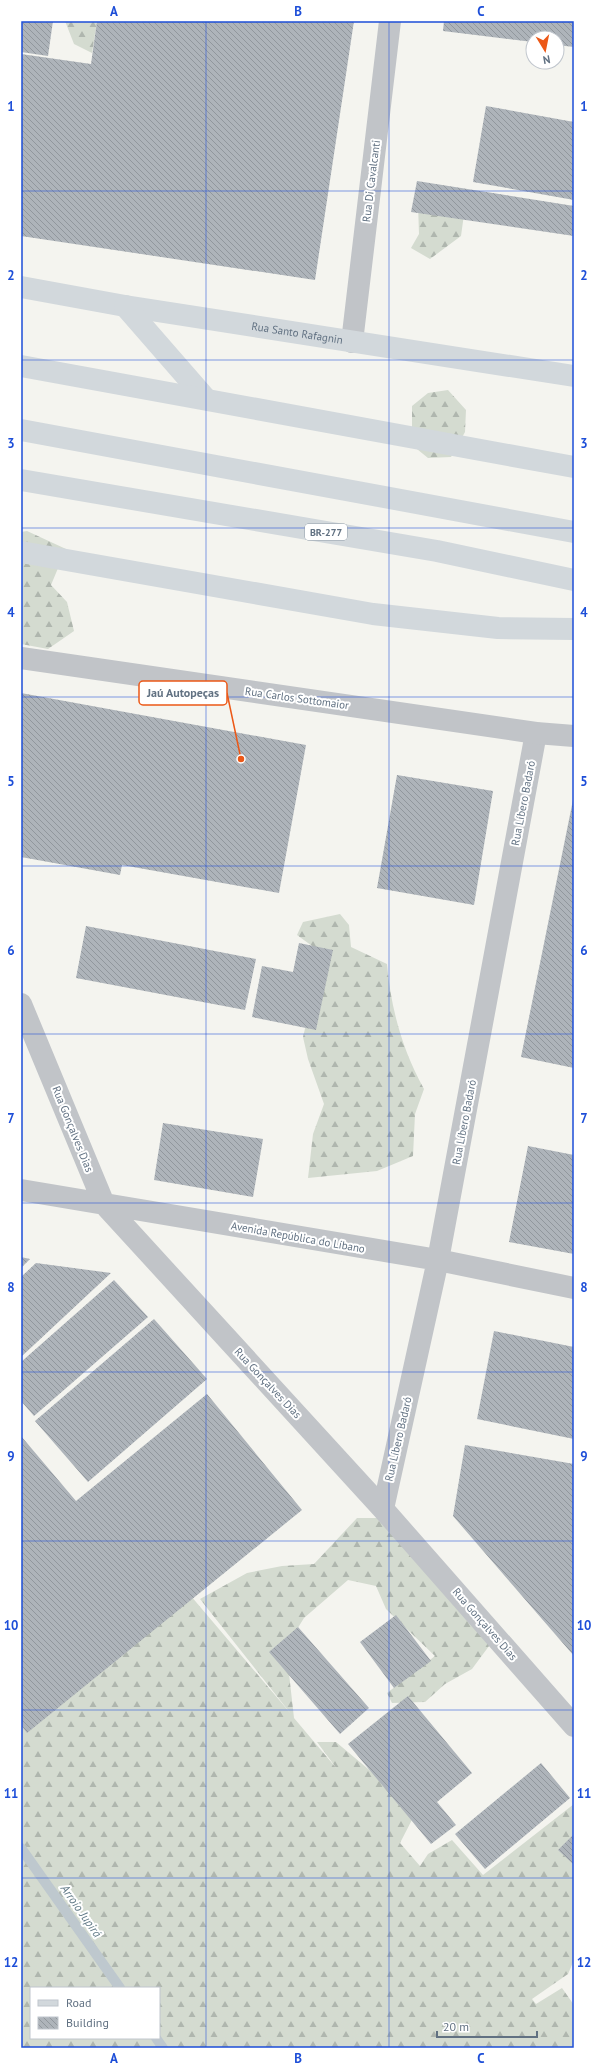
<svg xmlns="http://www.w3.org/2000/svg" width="595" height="2069" font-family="'PT Sans',sans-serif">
<defs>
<pattern id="forest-firs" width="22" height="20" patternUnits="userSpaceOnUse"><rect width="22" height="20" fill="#d4dbd0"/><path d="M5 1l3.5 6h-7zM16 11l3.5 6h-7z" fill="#afb6ae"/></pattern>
<pattern id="building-back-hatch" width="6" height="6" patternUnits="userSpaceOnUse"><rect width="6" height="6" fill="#aeb4ba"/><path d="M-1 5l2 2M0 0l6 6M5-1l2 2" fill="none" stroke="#91979d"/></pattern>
</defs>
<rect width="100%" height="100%" fill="#f4f4ef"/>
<path fill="url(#forest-firs)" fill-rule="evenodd" d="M65,21H97L92,53L74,44Z
M418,204L465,207L461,236L430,259L411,248L419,234Z
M448,390L466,410L465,432L451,457L428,458L412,445V406L428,393Z
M27,531L66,549L51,585L67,602L74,631L48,649L21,644V532Z
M340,914L349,925L351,947L387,964C391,1009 402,1049 424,1089L415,1114L413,1156L377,1171L308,1178L313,1134L324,1104L308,1059L303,1037L323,954L297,935L303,922Z
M357,1518H377L492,1642L472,1669L445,1684L425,1702L392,1703L387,1693L435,1656L386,1609L376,1586L348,1580L304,1618L286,1647L294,1718L337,1769L317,1742H336L417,1810L400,1843L420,1866L428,1854L452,1840L483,1875L574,1804V1960L568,1974L532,1999L536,2004L562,1988L574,2005V2048H21V1723L185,1589L291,1714L200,1599L247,1573L282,1566L314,1564ZM31,1988H159V2038H31Z"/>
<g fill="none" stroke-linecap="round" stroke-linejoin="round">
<path stroke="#bec8ce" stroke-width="10" d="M21,1848L120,1988
M156,2038L163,2048"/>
</g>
<path fill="url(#building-back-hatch)" d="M21,21H53L48,56L21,52Z
M97,21H354L315,280L21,236V54L91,64Z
M444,21H574V47L557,45V38H533V42L443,31Z
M486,106L574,122V200L473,182Z
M417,181L574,206V236L411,212Z
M21,693L306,745L279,893L122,865L120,875L21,857Z
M397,775L493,791L474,905L377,888Z
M573,800H574V1068L521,1057Z
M86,926L256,959L245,1010L76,978Z
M299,943L333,950L316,1030L252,1017L262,966L293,972Z
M163,1123L263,1139L253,1197L154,1180Z
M528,1146L574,1155V1254L509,1242Z
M21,1257L30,1259L21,1268Z
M36,1263L111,1273L21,1357V1277Z
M114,1280L148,1317L34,1416L21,1401V1362Z
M154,1319L207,1379L88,1482L35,1421Z
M494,1331L574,1347V1439L477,1419Z
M207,1394L302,1510L27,1733L21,1725V1436L76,1501Z
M465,1445L574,1464V1656L453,1516Z
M396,1615L431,1661L394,1688L360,1642Z
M298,1627L369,1708L340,1734L269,1652Z
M408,1696L472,1773L437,1802L456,1825L431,1844L348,1744Z
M541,1763L570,1798L485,1869L455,1834Z
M574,1834V1865L558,1850Z"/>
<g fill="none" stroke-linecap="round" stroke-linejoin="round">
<path stroke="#c1c4c8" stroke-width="22" d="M352,342L390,21
M21,1004L104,1204L383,1509L574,1726
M21,1190L438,1260L574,1288
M383,1509L438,1260L536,733"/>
<path stroke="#c1c4c8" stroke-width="22" d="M21,658L536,733L574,736"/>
<g stroke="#d2d8dc" stroke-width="22">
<path id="s1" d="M21,287L125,306L574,376"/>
<path d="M125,306L206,399"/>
</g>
<path stroke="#d2d8dc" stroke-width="22" d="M21,366L574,467
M21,430L574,532
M21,480L437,551L574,580
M21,552L373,614L498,628L574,629"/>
</g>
<path fill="none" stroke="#1d4ed8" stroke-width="1" stroke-opacity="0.55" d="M206,21V2048M389,21V2048M21,191H574M21,360H574M21,528H574M21,697H574M21,866H574M21,1034H574M21,1203H574M21,1372H574M21,1541H574M21,1710H574M21,1878H574"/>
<g text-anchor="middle" stroke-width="4" stroke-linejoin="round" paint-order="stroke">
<rect fill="#fff" stroke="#909ca8" stroke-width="1" x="305" y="524" width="42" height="16" rx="3"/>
<g font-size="10" font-weight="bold" fill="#617182">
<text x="326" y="536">BR-277</text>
</g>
<g font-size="11" fill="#617182" stroke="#fff">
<text transform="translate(371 181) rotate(-83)" y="4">Rua Di Cavalcanti</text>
<text dy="4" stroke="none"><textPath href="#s1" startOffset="280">Rua Santo Rafagnin</textPath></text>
<text transform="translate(297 698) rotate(8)" y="4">Rua Carlos Sottomaior</text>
<text transform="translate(523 803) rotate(-79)" y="4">Rua Líbero Badaró</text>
<text transform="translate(464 1122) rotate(-79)" y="4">Rua Líbero Badaró</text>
<text transform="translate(73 1129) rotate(68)" y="4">Rua Gonçalves Dias</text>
<text transform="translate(298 1237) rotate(10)" y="4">Avenida República do Líbano</text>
<text transform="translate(268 1383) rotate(47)" y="4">Rua Gonçalves Dias</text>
<text transform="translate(398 1439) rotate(-77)" y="4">Rua Líbero Badaró</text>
<text transform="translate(485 1624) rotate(49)" y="4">Rua Gonçalves Dias</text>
</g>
<g font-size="12" font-style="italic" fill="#617a87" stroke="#fff">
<text transform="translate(81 1911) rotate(55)" y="4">Arroio Jupirá</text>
</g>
</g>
<path fill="none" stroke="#ec5817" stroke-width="1.5" d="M241 759L227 693"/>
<circle fill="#ec5817" stroke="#fff" stroke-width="1.5" cx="241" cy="759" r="4"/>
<rect fill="#fff" stroke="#ec5817" stroke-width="1.5" x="139" y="681" width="88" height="24" rx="4"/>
<g font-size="12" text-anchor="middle" font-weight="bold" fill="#617182">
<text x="183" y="697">Jaú Autopeças</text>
</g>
<rect width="595" height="2069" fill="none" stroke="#ffffff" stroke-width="44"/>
<rect x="30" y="1987" width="130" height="52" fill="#ffffff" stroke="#c0c6cd"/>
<rect x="38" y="2000" width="20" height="6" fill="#d2d8dc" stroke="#c0c6cd"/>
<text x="66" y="2007" font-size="12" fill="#617182">Road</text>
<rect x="38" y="2017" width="20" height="12" fill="url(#building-back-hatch)" stroke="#c0c6cd"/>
<text x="66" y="2027" font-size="12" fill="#617182">Building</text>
<g transform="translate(545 50) rotate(170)"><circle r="19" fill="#ffffff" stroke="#c0c6cd"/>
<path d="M0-3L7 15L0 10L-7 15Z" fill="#ec5817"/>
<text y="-6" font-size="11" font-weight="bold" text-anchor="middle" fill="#617182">N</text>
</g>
<path d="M437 2031v6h100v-6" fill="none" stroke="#617182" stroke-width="2"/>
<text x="443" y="2031" font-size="12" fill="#617182" stroke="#ffffff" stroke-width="3" paint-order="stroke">20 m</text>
<rect x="22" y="22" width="551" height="2025" fill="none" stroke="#1d4ed8" stroke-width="1.5"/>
<g font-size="13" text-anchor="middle" font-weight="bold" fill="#1d4ed8">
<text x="114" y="16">A</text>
<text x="298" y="16">B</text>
<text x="481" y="16">C</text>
<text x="11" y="111">1</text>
<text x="584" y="111">1</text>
<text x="11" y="280">2</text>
<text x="584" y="280">2</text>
<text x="11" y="448">3</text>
<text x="584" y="448">3</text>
<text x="11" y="617">4</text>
<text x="584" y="617">4</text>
<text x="11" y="786">5</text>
<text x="584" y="786">5</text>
<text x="11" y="955">6</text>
<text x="584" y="955">6</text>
<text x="11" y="1123">7</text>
<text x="584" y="1123">7</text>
<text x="11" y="1292">8</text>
<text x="584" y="1292">8</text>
<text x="11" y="1461">9</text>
<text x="584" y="1461">9</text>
<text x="11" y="1630">10</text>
<text x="584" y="1630">10</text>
<text x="11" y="1798">11</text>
<text x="584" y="1798">11</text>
<text x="11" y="1967">12</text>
<text x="584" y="1967">12</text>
<text x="114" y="2063">A</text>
<text x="298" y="2063">B</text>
<text x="481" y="2063">C</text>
</g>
</svg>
